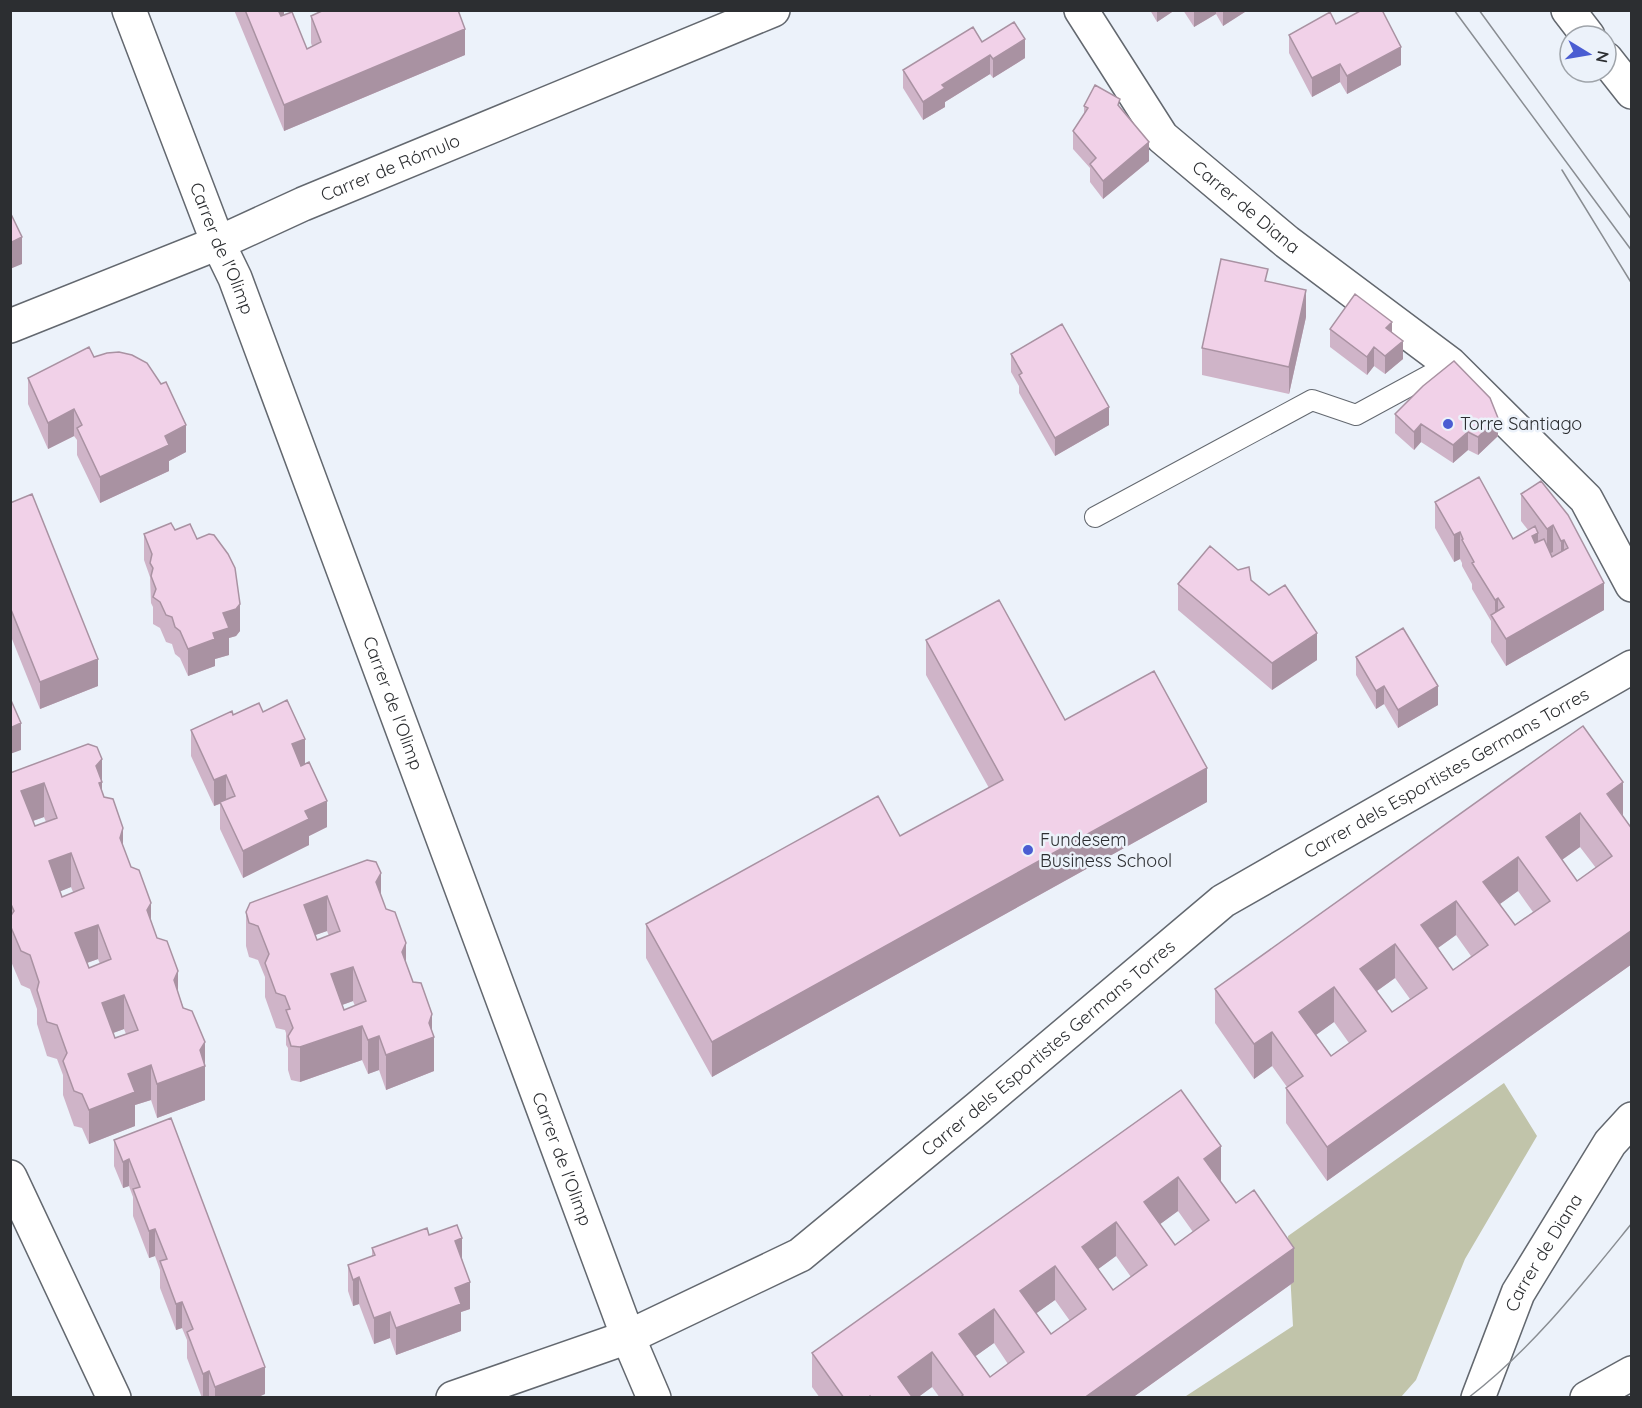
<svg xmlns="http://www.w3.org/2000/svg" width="1642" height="1408" font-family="Quicksand,sans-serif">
<rect width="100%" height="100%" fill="#ecf2fa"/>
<path fill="#c1c4aa" d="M1504,1083L1537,1136L1465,1259L1416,1380L1401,1397L1183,1398L1293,1326L1288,1236Z"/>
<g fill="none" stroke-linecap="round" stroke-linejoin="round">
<defs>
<path id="lane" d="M1095,517L1312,400L1356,415L1450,364"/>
<g id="street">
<path id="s1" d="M129,10L218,243L235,278L628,1337L654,1398"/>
<path id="s2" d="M1081,10L1162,137L1287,242L1450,364L1586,499L1632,585"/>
<path d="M1568,10L1588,36"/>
<path d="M1606,59L1632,92"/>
<path id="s3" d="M10,326L218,243L303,204L773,10"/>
<path d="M10,1177L114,1398"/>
<path id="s4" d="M453,1398L628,1337L800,1255L978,1108L1223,901L1632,667"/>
<path id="s5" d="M1478,1398L1518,1293L1610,1143L1632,1119"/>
</g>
<path id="secondary" d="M1587,1398L1632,1373"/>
</defs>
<use href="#lane" stroke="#63686f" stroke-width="22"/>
<use href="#street" stroke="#63686f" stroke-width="36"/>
<use href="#secondary" stroke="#63686f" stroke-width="36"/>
<use href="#lane" stroke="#fff" stroke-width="20"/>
<use href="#street" stroke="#fff" stroke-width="33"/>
<use href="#secondary" stroke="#fff" stroke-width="33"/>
<path stroke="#898d92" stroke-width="1.5" d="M1454,10L1632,251
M1479,10L1632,220
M1562,170L1632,284
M1468,1398C1532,1349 1581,1286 1632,1223"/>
</g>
<path fill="#cfb4c8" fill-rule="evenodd" d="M234,10H284V15L307,49L312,46L311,43V16L465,55L284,131Z
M1150,10H1175L1157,22Z
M1183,10H1248L1223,26L1216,14L1194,27Z
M1336,24L1401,65L1347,94L1340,82L1312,97L1289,53V35Z
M982,42L1025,58L993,78L990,74L945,102V107L923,120L903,88V70Z
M1084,106L1120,108L1149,161L1103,199L1090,182V168L1073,149V131L1084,114Z
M1306,317L1289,394L1202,375V348Z
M1330,329L1392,332L1403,359L1385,374L1374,366L1367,375L1330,347Z
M1011,354L1109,425L1055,456L1019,393V386L1011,372Z
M94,357L186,452L169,461V471L100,503L77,455V440L74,436L48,449L28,404V378Z
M1395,414L1498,436L1478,455L1468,450L1453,463L1421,442L1414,450L1395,433Z
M1541,481L1604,610L1506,666L1491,642V621L1472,589V584L1462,566V563L1460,559L1454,562L1435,528V502L1513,539L1528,530L1521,521V494Z
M10,503L98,686L40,709L10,634Z
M175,530L197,539L240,631L236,636L229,638V655L215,659V666L188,676L180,658L175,654L172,644L166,642L160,628L153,624V607L151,603L150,577L144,560V534Z
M1238,570L1251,580L1317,660L1272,690L1178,610V584Z
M926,640L1207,802L712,1077L646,958V924L900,836L989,788L926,675Z
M1356,657L1438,705L1398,728L1384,704L1376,709L1356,675Z
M263,712L305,764L327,827L309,836V845L243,878L220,829V804L214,806L191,756V730L233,715Z
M1583,726L1622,816L1632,829V964L1327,1181L1286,1123V1088L1287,1087L1272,1066L1254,1079L1215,1023V989ZM1580,847L1596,868L1577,881L1562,860ZM1518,891L1533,912L1515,925L1500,904ZM1456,935L1471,956L1453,970L1438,948ZM1395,978L1410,999L1392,1012L1377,991ZM1334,1022L1349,1043L1331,1056L1316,1035Z
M10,773L102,781V792L205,1064V1100L157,1118L151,1100L135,1105V1126L89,1144L82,1128L74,1126L63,1095V1075L57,1059L47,1056L37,1024V1009L30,989L21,985L10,959ZM44,817L46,822L35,826L33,821ZM71,887L73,892L62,897L60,891ZM98,959L100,964L89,968L87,963ZM124,1029L126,1034L115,1038L113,1033Z
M367,860L432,1032L434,1071L386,1090L379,1070L368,1074L362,1060L300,1082L291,1080L288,1070V1048L286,1045V1033L285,1030L276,1028L265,997V977L258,960L249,957L246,946V912ZM327,931L329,936L317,940L315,935ZM353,1001L355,1006L344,1010L342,1005Z
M1181,1090L1221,1181L1294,1282L1132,1398H940L932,1387L917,1398H820L812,1387V1353ZM1178,1211L1193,1232L1175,1245L1160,1224ZM1116,1256L1131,1277L1113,1290L1098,1269ZM1055,1300L1070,1321L1051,1334L1036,1313ZM994,1343L1008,1364L990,1377L975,1356Z
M171,1118L265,1394L256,1398H202L187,1358V1340L182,1328L176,1330L160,1288V1270L155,1256L149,1258L133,1216V1197L129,1186L123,1188L114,1166V1140Z
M429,1235L462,1258L470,1309L461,1312V1331L396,1355L390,1338L374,1344L359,1304L353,1306L348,1291V1265L372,1256V1248Z"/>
<path fill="#a992a2" d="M272,10H284V18Z
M1157,10H1175L1157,22Z
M1194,10H1216V14L1194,27Z
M1223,10H1248L1223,26Z
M465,29V55L284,131V105Z
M1025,39V58L993,78V59Z
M1401,47V65L1347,94V76Z
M990,55V74L945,102V107L923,120V102L942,85Z
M1340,64V82L1312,97V78Z
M1149,142V161L1103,199V181Z
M22,237V264L10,269V243Z
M1306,290V317L1289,394V367Z
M1392,322V340L1386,328Z
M1403,341V359L1385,374V356Z
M1374,347V366L1367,375V357Z
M1109,407V425L1055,456V438Z
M74,409V436L48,449V423Z
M1498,418V436L1478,455V437Z
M1421,424V442L1414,450V432Z
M186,425V452L169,461V471L100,503V477L165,436Z
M1468,432V450L1453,463V445Z
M1553,525V552L1547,555V529Z
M1460,532V559L1454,562V535Z
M1538,533V559L1532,536Z
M1564,540V566L1561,568V541Z
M1604,583V610L1506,666V639Z
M1498,598V625L1495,621V600Z
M240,604V631L236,636L229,638V655L215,659V666L188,676V649L223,613Z
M1317,633V660L1272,690V663Z
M98,659V686L40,709V682Z
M1384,686V704L1376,709V691Z
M1438,686V705L1398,728V710Z
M21,723V750L10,754V728Z
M305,739V765L292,771V744Z
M102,759V816L96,766Z
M1207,768V802L712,1077V1042Z
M226,775V801L214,806V780Z
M1623,782V816L1607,794Z
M44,783V817L21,825V791Z
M327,801V827L309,836V845L243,878V851L305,811Z
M1580,813V847L1546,871V837Z
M123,828V862L120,838Z
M71,853V887L49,896V861Z
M1518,857V891L1483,916V882Z
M381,873V907L376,882Z
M327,896V931L304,939V905Z
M1456,901V935L1421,960V925Z
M151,903V937L147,910Z
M98,925V959L75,967V933Z
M1632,930V964L1327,1181V1147Z
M406,943V977L402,952Z
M1395,944V978L1360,1003V969Z
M353,967V1001L331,1009V974Z
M178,971V1006L174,980Z
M1334,987V1022L1299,1047V1012Z
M124,995V1029L102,1037V1003Z
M432,1014V1038L434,1037V1071L386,1090V1055L429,1023Z
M362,1026V1060L300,1082V1047Z
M1272,1032V1066L1254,1079V1044Z
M379,1036V1070L368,1074V1040Z
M205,1042V1100L157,1118V1084L200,1050Z
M151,1065V1100L135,1105V1126L89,1144V1110L128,1074Z
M1221,1146V1181L1204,1193V1159Z
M129,1159V1186L123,1188V1162Z
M1178,1177V1211L1144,1236V1202Z
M1116,1222V1256L1082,1281V1247Z
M155,1229V1256L149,1258V1231Z
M462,1238V1265L455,1241Z
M1294,1248V1282L1132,1398H1084Z
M1055,1266V1300L1020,1325V1291Z
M359,1277V1304L353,1306V1280Z
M470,1282V1309L461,1312V1331L396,1355V1328L455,1288Z
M182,1302V1328L176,1330V1304Z
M994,1309V1343L959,1368V1334Z
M390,1312V1338L374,1344V1318Z
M932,1352V1387L917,1398H898V1377Z
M265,1367V1394L256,1398H215V1387Z
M209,1371V1398H203V1374Z"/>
<path fill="#f1d1e8" stroke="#a992a2" stroke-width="1.5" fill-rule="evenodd" d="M245,10H278L281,16L292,12L307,49L321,42L311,16L324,10H458L465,29L284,105Z
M1362,10H1382L1401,47L1347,76L1340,64L1312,78L1289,35L1330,12L1336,24Z
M1014,22L1025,39L993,59L990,55L942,85L945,88L923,102L903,70L973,27L982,42Z
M1095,85L1120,99L1118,105L1149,142L1103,181L1090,164L1096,158L1073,131L1088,108L1084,106Z
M10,212L22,237L10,243Z
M1221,259L1268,269L1265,281L1306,290L1289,367L1202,348Z
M1355,294L1392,322L1386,328L1403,341L1385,356L1374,347L1367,357L1330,329Z
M1062,324L1109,407L1055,438L1019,375L1022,373L1011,354Z
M89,347L94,357L107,353L119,352L132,355L147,363L161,384L166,382L186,425L165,436L169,445L100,477L77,428L82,425L74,409L48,423L28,378Z
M1454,361L1490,398L1498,418L1478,437L1468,432L1453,445L1421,424L1414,432L1395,414L1423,386Z
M1479,477L1513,539L1535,526L1538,533L1532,536L1535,543L1544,539L1552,557L1568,548L1564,540L1561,541L1553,525L1547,529L1521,494L1541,481L1568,515L1604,583L1506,639L1491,615L1504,607L1498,598L1495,600L1472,563L1474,562L1462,540L1463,539L1460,532L1454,535L1435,502Z
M32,494L98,659L40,682L10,607V503Z
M171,523L175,530L190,524L197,539L209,534L214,535L228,554L235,568L240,604L236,609L223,613L229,628L213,633L215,639L188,649L180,631L175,627L172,617L166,615L160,602L153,597L156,589L151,576L153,568L150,563L152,554L144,534Z
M1210,546L1238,570L1249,567L1251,580L1269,595L1285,585L1317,633L1272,663L1178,584Z
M999,600L1065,720L1154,671L1207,768L712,1042L646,924L878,796L900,836L1003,780L926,640Z
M1403,628L1438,686L1398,710L1384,686L1376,691L1356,657Z
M10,698L21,723L10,728Z
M287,700L305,739L292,744L301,766L309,762L327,801L305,811L309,819L243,851L220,802L235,796L226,775L214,780L191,730L232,711L233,715L259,703L263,712Z
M1583,726L1623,782L1607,794L1632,829V930L1327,1147L1286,1088L1303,1076L1272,1032L1254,1044L1215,989ZM1580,813L1612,856L1577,881L1546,837ZM1518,857L1550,901L1515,925L1483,882ZM1456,901L1488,945L1453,970L1421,925ZM1395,944L1427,988L1392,1012L1360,969ZM1334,987L1366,1031L1331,1056L1299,1012Z
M88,744L97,747L102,759L96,766L102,782L99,783L104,797L113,799L123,828L120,838L131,867L139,870L151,903L147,910L157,938L167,941L178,971L174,980L183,1008L192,1011L205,1042L200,1050L205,1066L157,1084L151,1065L128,1074L135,1092L89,1110L82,1094L74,1091L63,1061L67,1053L57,1025L47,1022L37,990L39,982L30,955L21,951L10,925V917L14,911L10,902V773ZM44,783L57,818L35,826L21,791ZM71,853L84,888L62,897L49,861ZM98,925L111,959L89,968L75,933ZM124,995L138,1030L115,1038L102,1003Z
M367,860L376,862L381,873L376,882L386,909L395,912L406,943L402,952L413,982L421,983L432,1014L429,1023L434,1037L386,1055L379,1036L368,1040L362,1026L300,1047L291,1046L288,1036L293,1028L286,1010L290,1009L285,996L276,993L265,963L269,954L258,926L249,923L246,912L250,903ZM327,896L340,931L317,940L304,905ZM353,967L366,1001L344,1010L331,974Z
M1181,1090L1221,1146L1204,1159L1236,1203L1254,1190L1294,1248L1084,1398H960L963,1395L932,1352L898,1377L913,1398H871L870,1396L868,1398H844L812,1353ZM1178,1177L1209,1220L1175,1245L1144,1202ZM1116,1222L1147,1265L1113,1290L1082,1247ZM1055,1266L1086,1309L1051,1334L1020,1291ZM994,1309L1024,1352L990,1377L959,1334Z
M171,1118L265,1367L215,1387L209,1371L203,1374L187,1332L193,1329L182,1302L176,1304L160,1261L167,1259L155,1229L149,1231L133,1189L140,1187L129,1159L123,1162L114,1140Z
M457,1225L462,1238L455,1241L470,1282L455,1288L461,1304L396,1328L390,1312L374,1318L359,1277L353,1280L348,1265L375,1255L372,1248L427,1228L429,1235Z"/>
<g fill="#4a5dd2" stroke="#ecf2fa" stroke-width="2">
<circle cx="1448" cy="424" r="6"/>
<circle cx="1028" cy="850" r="6"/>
</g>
<g text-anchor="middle" stroke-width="5" stroke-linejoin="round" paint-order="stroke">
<g font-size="18" fill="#2c2e31" stroke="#ecf2fa">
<text dy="6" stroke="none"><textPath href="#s3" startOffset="412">Carrer de Rómulo</textPath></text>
<text dy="6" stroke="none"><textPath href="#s2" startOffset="260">Carrer de Diana</textPath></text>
<text dy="6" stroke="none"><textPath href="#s1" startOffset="256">Carrer de l'Olimp</textPath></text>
<text dy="6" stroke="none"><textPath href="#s1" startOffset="742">Carrer de l'Olimp</textPath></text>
<text dy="6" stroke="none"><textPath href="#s4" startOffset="1185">Carrer dels Esportistes Germans Torres</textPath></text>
<text dy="6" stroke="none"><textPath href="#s4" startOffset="699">Carrer dels Esportistes Germans Torres</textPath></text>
<text dy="6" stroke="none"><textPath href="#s1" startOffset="1228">Carrer de l'Olimp</textPath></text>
<text dy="6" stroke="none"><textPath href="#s5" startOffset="160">Carrer de Diana</textPath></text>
</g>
<g font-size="18" fill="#2c2e31" stroke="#ecf2fa" text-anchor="start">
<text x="1460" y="430">Torre Santiago</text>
<text x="1040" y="846">Fundesem<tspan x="1040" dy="21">Business School</tspan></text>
</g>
</g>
<rect width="1642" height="1408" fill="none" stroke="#2c2e31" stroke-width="24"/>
<g transform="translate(1588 54) rotate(101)"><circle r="28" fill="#ecf2fa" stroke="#9fa4aa" stroke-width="1.5"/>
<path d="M0-4.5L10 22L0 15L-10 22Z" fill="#4a5dd2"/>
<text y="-9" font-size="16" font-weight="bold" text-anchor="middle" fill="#2c2e31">N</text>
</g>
</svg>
